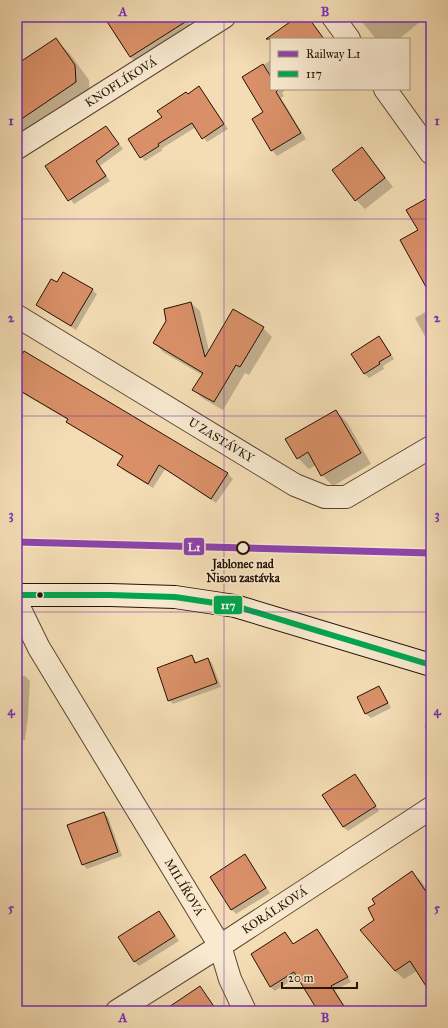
<svg xmlns="http://www.w3.org/2000/svg" width="448" height="1028" font-family="'IM FELL Great Primer',serif">
<rect width="100%" height="100%" fill="#f4ddb5"/>
<filter id="stains"><feTurbulence type="fractalNoise" baseFrequency=".005" numOctaves="4"/><feColorMatrix values="0 0 0 0 .2 0 0 0 0 .09 0 0 0 0 .02 0 0 0 .5 -.17"/></filter>
<radialGradient id="worn" r=".72"><stop offset=".6" stop-color="#630" stop-opacity="0"/><stop offset="1" stop-color="#630" stop-opacity=".3"/></radialGradient>
<path fill="#0003" d="M116,17H185L191,26L135,61L130,57Z
M299,17H308L324,39H274Z
M358,17H426L399,39H376Z
M56,40L70,54L89,80L90,97L17,136V65Z
M271,60V89H287L282,93L284,96L281,98L306,139L277,156L272,150L265,112L243,78Z
M199,88L203,92L228,129L207,142L196,127L161,149L163,150L145,161L141,157L163,117L188,95Z
M106,127L123,149L100,166L110,181L74,204L46,166Z
M362,148L370,157L393,187L365,209L356,200Z
M57,284L92,290L97,294L76,330L42,309L38,305Z
M191,303L200,311L209,351L263,328L272,337L249,375L245,373L223,410L202,398L194,390L202,375L163,352L155,343Z
M431,309V343L427,340L415,318Z
M379,337L383,341L394,359L383,366L384,369L369,378L365,374L353,354Z
M17,348L228,474L233,479L216,503L165,469L153,488L123,470L118,465L123,457L73,426L68,421V420L17,390Z
M336,411L347,422L371,464L333,486L322,475L316,465L309,469L298,458Z
M192,656L197,663L208,659L212,663L221,687L173,704L169,700Z
M17,676H25L30,681L28,716L25,740L17,739Z
M379,687L383,692L391,708L371,718L366,714L358,698Z
M431,722V737L424,726Z
M355,775L359,779L379,811L348,831L343,827L323,796Z
M103,813L108,817L122,856L87,869L83,864Z
M245,856L249,860L270,893L236,914L232,910L211,877Z
M412,873L421,881L431,896V988L417,971L404,979L395,971L376,920Z
M159,913L163,917L179,941L139,966L135,962L120,938Z
M317,930L321,934L351,982L335,990L347,1011H309L316,1006L298,976L275,991L270,987L285,933L294,945Z"/>
<path fill="#d99068" stroke="#271203" d="M104,17H193L130,57Z
M297,17H308L324,39H266Z
M56,38L75,65L76,82L17,122V64Z
M263,64L271,77V89H279L276,92L301,133L271,151L252,119L263,112L242,77Z
M199,86L224,124L202,139L192,123L158,144L159,146L140,158L128,139L162,117L157,111L186,92L188,94Z
M106,126L119,144L96,161L106,176L68,201L45,166Z
M362,147L385,178L355,201L332,170Z
M431,196V296L400,240L418,230L406,210Z
M63,272L93,289L71,326L36,305L51,279L57,282Z
M191,302L205,357L233,309L264,327L240,367L236,365L214,402L192,390L203,373L153,343L166,321L164,309Z
M379,336L391,355L379,362L380,364L364,374L351,354Z
M24,351L228,473L211,499L159,465L148,484L117,465L123,456L66,422L68,419L17,389V363Z
M336,410L361,453L321,476L308,452L297,459L285,439Z
M192,655L195,663L208,658L217,683L168,701L157,668Z
M379,686L388,703L365,714L357,697Z
M355,774L376,806L343,827L322,795Z
M104,812L118,852L82,865L67,825Z
M245,854L266,888L231,910L210,877Z
M412,871L431,899V994L410,961L395,971L360,930L374,920L368,908L375,904L372,899Z
M159,911L175,936L134,962L118,937Z
M317,929L348,977L331,986L347,1011H318L294,972L270,987L251,954L285,932L293,944Z
M200,986L217,1011H163Z"/>
<g fill="none" stroke-linecap="round" stroke-linejoin="round">
<defs>
<g id="street">
<path d="M333,17L349,39"/>
<path d="M385,89L431,153"/>
<path id="s1" d="M17,148L224,17"/>
<path id="s2" d="M17,316L295,485L325,497H346L431,447"/>
<path id="s3" d="M17,603L39,648L220,946L230,979L245,1011"/>
<path id="s4" d="M117,1011L220,946L431,808"/>
</g>
<path id="secondary" d="M17,595H110L175,597L235,606L431,665"/>
</defs>
<use href="#street" stroke="#5a4530" stroke-width="24"/>
<use href="#secondary" stroke="#271203" stroke-width="24"/>
<use href="#street" stroke="#f8e9cf" stroke-width="22"/>
<use href="#secondary" stroke="#f8e9cf" stroke-width="22"/>
<defs>
<path id="bus-1" d="M17,595H110L175,597L235,606L431,665"/>
</defs>
<use href="#bus-1" stroke="#f8e9cf" stroke-width="9"/>
<use href="#bus-1" stroke="#00a651" stroke-width="6"/>
<defs>
<path id="rail-1" d="M17,542L431,553"/>
</defs>
<use href="#rail-1" stroke="#f8e9cf" stroke-width="10"/>
<use href="#rail-1" stroke="#8e44ad" stroke-width="7"/>
</g>
<path fill="none" stroke="#7b2cbf" stroke-width="1" stroke-opacity="0.55" d="M224,17V1011M17,219H431M17,416H431M17,612H431M17,809H431"/>
<circle fill="#f8e9cf" stroke="#271203" stroke-width="2" cx="243" cy="548" r="6"/>
<circle fill="#271203" stroke="#f8e9cf" stroke-width="1.5" cx="40" cy="595" r="3.5"/>
<g text-anchor="middle" stroke-width="3" stroke-linejoin="round" paint-order="stroke">
<g font-size="12" fill="#271203" stroke="#f8e9cf">
<text dy="4" stroke="none"><textPath href="#s1" startOffset="123">KNOFLÍKOVÁ</textPath></text>
<text dy="4" stroke="none"><textPath href="#s2" startOffset="239">U ZASTÁVKY</textPath></text>
<text dy="4" stroke="none"><textPath href="#s3" startOffset="330">MILÍŘOVÁ</textPath></text>
<text dy="4" stroke="none"><textPath href="#s4" startOffset="187">KORÁLKOVÁ</textPath></text>
</g>
<g font-size="12" font-weight="bold" fill="#271203" stroke="#f8e9cf">
<text x="243" y="568">Jablonec nad<tspan x="243" dy="14">Nisou zastávka</tspan></text>
</g>
</g>
<g stroke="#f8e9cf" stroke-width="1.5">
<rect x="183" y="537" width="22" height="19" rx="4" fill="#8e44ad"/>
<rect x="213" y="595" width="30" height="20" rx="4" fill="#00a651"/>
</g>
<g font-size="11" text-anchor="middle" font-weight="bold" fill="#fff">
<text x="194" y="551">L1</text>
<text x="228" y="609">117</text>
</g>
<rect width="448" height="1028" fill="none" stroke="#f4ddb5" stroke-width="44"/>
<rect x="270" y="38" width="140" height="52" fill="#f8e9cf" stroke="#a4937d"/>
<rect x="278" y="51" width="20" height="6" fill="#8e44ad" stroke="#a4937d"/>
<text x="306" y="58" font-size="12" fill="#271203">Railway L1</text>
<rect x="278" y="71" width="20" height="6" fill="#00a651" stroke="#a4937d"/>
<text x="306" y="78" font-size="12" fill="#271203">117</text>
<path d="M282 982v6h75v-6" fill="none" stroke="#271203" stroke-width="2"/>
<text x="288" y="982" font-size="12" fill="#271203" stroke="#f8e9cf" stroke-width="3" paint-order="stroke">20 m</text>
<rect x="22" y="22" width="404" height="984" fill="none" stroke="#7b2cbf" stroke-width="1.5"/>
<g font-size="13" text-anchor="middle" font-weight="bold" fill="#7b2cbf">
<text x="123" y="16">A</text>
<text x="325" y="16">B</text>
<text x="11" y="125">1</text>
<text x="437" y="125">1</text>
<text x="11" y="322">2</text>
<text x="437" y="322">2</text>
<text x="11" y="519">3</text>
<text x="437" y="519">3</text>
<text x="11" y="715">4</text>
<text x="437" y="715">4</text>
<text x="11" y="912">5</text>
<text x="437" y="912">5</text>
<text x="123" y="1022">A</text>
<text x="325" y="1022">B</text>
</g>
<rect width="100%" height="100%" filter="url(#stains)"/>
<rect width="100%" height="100%" fill="url(#worn)"/>
</svg>
